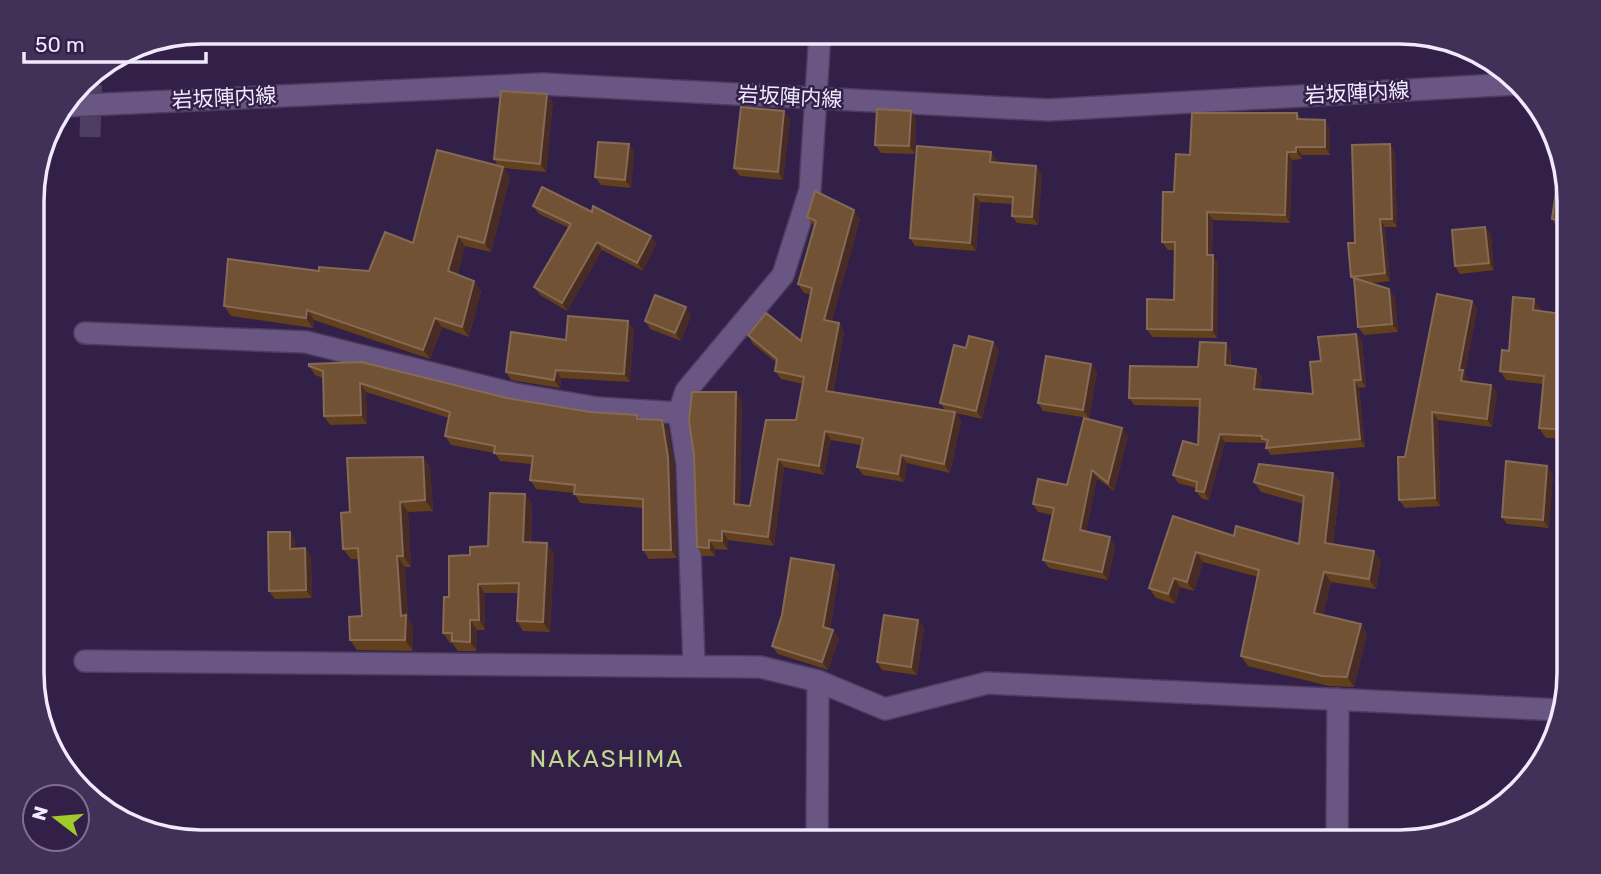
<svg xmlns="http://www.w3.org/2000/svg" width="1601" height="874" font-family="Rubik,'Noto Sans JP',sans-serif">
<rect width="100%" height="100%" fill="#322048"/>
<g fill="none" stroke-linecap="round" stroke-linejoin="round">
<path stroke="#4f3e63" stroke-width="21" stroke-dasharray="21 10" stroke-linecap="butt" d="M90,137L92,72"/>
<defs>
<path id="minor" d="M85,333L306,342L515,394L598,408L679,413
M85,661L760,667L818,681L885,709L987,683L1561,710
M694,665L687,464L679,413L686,391L783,275L810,190L820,32
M817,842L818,681
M1337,842L1338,699"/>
<path id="secondary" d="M64,106L542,84L1048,110L1516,84"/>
</defs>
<use href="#minor" stroke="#4e3d5f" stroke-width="24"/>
<use href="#secondary" stroke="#4e3d5f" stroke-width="24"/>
<use href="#minor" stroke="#695682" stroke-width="21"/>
<use href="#secondary" stroke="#695682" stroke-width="21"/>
</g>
<path fill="#62401d" d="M553,102L546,172L504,168L510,177L491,252L465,246L457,275L474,281L481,291L469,337L442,327L430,359L314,320L313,328L231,316L224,306L319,271H369L413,243L498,166L494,159Z
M911,111L916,119L915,154L881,153L875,145Z
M1297,113L1301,119L1330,128V155H1302V159L1292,160L1290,223L1213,220L1212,255L1218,263L1217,338L1152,337L1147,329L1174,300L1175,250H1168L1162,242L1174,192L1190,155Z
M790,119L783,180L740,176L734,168Z
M629,144L634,152L631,188L601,185L595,177Z
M991,152L997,160L996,163L1042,174L1038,225L1017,223L1012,216L1013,204L980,202L976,251L915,246L910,238Z
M1395,152L1397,227H1385L1390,281L1371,283L1395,297L1398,332L1364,335L1358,327L1354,281L1351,277L1355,243Z
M1569,190V229L1557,227L1552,219Z
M533,206L651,236L656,244L643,271L602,250L567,311L540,295L534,287L569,228L539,214Z
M807,217L860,219L831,322L839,323L844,332L833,392L946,411L940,403L966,348L993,342L999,350L982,419L956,413L961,421L950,473L907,463L904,482L863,475L857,467L861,445L831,440L824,475L784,467L774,546L728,540V550L715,549V556H703L697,547L742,400L740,505L750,506L796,420L803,384L781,379L775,371L776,362L753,344L748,335L801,341L810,294L804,293L798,284L814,226Z
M1485,227L1491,235L1494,270L1460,274L1455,266Z
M1472,301L1477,309L1465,373L1468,378V382L1491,385L1497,393L1492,427L1438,420L1440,506L1405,508L1399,500L1405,457Z
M1541,308V311L1569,315V439L1546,438L1539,428L1543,384L1506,380L1500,371L1509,351Z
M691,315L681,341L650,329L645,321Z
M634,329L630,382L561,378L560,388L511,380L506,372L566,340Z
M1356,334L1362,341L1366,387L1359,388L1365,447L1271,455L1266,448V445L1265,443L1225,442L1209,500L1202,499L1196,491V488L1178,483L1173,475L1198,445L1199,407L1134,405L1129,398L1198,367L1231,351V366L1256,369L1262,377L1260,390L1313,394L1321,361Z
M1091,364L1097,372L1089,418L1043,411L1038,403Z
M309,366L590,412L637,415L640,419L662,420L668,429L674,465L677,558L649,559L643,550V508L580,503L574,493L536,489L530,480L532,464L500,461L495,453L451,445L445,436L449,418L366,392L367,424L330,425L324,416L323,378L315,375Z
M1122,428L1128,436L1114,491L1097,478L1086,532L1115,545L1108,580L1049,568L1043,560L1053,515L1038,512L1033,504L1067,485Z
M423,457L430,468L433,511L408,512L411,567H405L408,619L413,626V651L357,650L350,640L362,616L359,559H351L343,549L350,512Z
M1333,473L1340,483L1333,545L1374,551L1381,561L1376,589L1331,582L1323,615L1361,624L1367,634L1354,687L1329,686L1248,666L1241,656L1258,577L1203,562L1194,591L1180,587L1175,604L1156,598L1149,588L1173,516L1234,536L1299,544L1304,504L1261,492L1254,482Z
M1553,474L1549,528L1507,524L1502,517Z
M525,494L532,504L531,542L554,553L550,632L523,631L517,621L518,593H485V630H477V651H458L452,643H450L443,633L449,597L470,555L488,546Z
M295,539V549L305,548L311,556L312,598L275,599L269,591Z
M839,573L830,629L839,638L828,670L778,654L772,646Z
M924,627L917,675L882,670L877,662Z"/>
<path fill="#482b24" d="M547,94L553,102L546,172L540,164Z
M784,111L790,119L783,180L778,172Z
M911,111L916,119L915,154L909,146Z
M1325,120L1330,128V155L1325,147Z
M629,144L634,152L631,188L625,180Z
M1390,144L1395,152L1397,227L1392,219Z
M1296,147L1302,155V159L1296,152Z
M991,152L997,160L996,170L990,162Z
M1287,152L1292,160L1290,223L1285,215Z
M1036,166L1042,174L1038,225L1032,217Z
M503,167L510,177L491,252L484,243Z
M974,194L980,202L976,251L970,243Z
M854,210L860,219L830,329L824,320Z
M1207,212L1213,220L1212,263L1207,255Z
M1380,219L1385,227L1390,281L1385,273Z
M1485,227L1491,235L1494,270L1489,263Z
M458,236L465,246L455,281L448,271Z
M651,236L656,244L643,271L637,263Z
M597,242L602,250L567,311L562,303Z
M1213,255L1218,263L1217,338L1212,330Z
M474,281L481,291L469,337L462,327Z
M1389,289L1395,297L1398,332L1392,324Z
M1534,299L1541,308L1540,320L1533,310Z
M1472,301L1477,309L1465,373L1468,378L1467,389L1461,381L1459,370Z
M686,307L691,315L681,341L675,333Z
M307,310L314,320L313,328L306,318Z
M435,318L442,327L430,359L423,350Z
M628,321L634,329L630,382L624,374Z
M839,323L844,332L831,399L826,391Z
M1356,334L1362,341L1366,387L1361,380Z
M993,342L999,350L982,419L976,411Z
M1226,343L1231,351L1230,373L1225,365Z
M1569,350V411L1564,399Z
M1091,364L1097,372L1089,418L1083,410Z
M1256,369L1262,377L1259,397L1254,389Z
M556,370L561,378L560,388L554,380Z
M1354,380L1359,388L1365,447L1360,439Z
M360,383L366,392L367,424L361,415Z
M1491,385L1497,393L1492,427L1487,419Z
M736,392L742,400L740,512L734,504Z
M955,412L961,421L950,473L944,464Z
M1432,412L1438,420L1440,506L1435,498Z
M662,420L668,429L674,465L677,558L671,550Z
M1122,428L1128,436L1114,491L1108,483Z
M825,431L831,440L824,475L819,466Z
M1220,434L1225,442L1209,500L1204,492Z
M901,455L907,463L904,482L898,474Z
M423,457L430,468L433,511L425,500Z
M778,459L784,467L774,546L768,537Z
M1547,466L1553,474L1549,528L1543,520Z
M1092,470L1097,478L1085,538L1080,530Z
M1333,473L1340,483L1332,553L1325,543Z
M525,494L532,504L530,552L523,542Z
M400,502L408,512L411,567L403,556Z
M722,531L728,540V550L722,541Z
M290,532L295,539L296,557L290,549Z
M1110,537L1115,545L1108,580L1102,572Z
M709,540L715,549V556L709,548Z
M547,543L554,553L550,632L543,622Z
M305,548L311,556L312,598L306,590Z
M1374,551L1381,561L1376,589L1369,579Z
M1196,552L1203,562L1194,591L1187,582Z
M397,556L405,567L408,619L413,626V651L405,640L401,616Z
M834,565L839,573L829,635L823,627Z
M1324,572L1331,582L1321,623L1314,613Z
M1174,578L1180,587L1175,604L1168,594Z
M478,584L485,593V630L479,620Z
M470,620L477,630V651L470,642Z
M918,620L924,627L917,675L911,667Z
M1361,624L1367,634L1354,687L1347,677Z
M833,630L839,638L828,670L822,662Z"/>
<path fill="#715235" stroke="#856a55" stroke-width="2" d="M501,91L547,94L540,164L494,159Z
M741,107L784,111L778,172L734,168Z
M877,109L911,111L909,146L875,145Z
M1192,113H1297V119L1325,120V147H1296V152H1287L1285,215L1207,212V255H1213L1212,330L1147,329V299L1174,300L1175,242H1162L1163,192H1174L1176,154L1190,155Z
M598,142L629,144L625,180L595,177Z
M1390,144L1392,219H1380L1385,273L1351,277L1348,243H1355L1352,145Z
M917,146L991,152L990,162L1036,166L1032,217L1012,216L1013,197L974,194L970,243L910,238Z
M437,150L503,167L484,243L458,236L448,271L474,281L462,327L435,318L423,350L307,310L306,318L224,306L228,259L319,271V267L369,271L385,232L413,243Z
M1560,163L1569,190V222L1552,219Z
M542,187L592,212L593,206L651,236L637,263L597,242L562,303L534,287L571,224L533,206Z
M815,191L854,210L824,320L839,323L826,391L955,412L944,464L901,455L898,474L857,467L863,438L825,431L819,466L778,459L768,537L722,531V541L709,540V548L697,547L694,455L689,421L692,392H736L734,504L750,506L766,420H796L804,377L775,371L777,359L748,335L766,313L801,341L812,288L798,284L816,221L807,217Z
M1485,227L1489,263L1455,266L1452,230Z
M1354,278L1389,289L1392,324L1358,327Z
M1437,294L1472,301L1459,370H1463L1461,381L1491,385L1487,419L1432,412L1435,498L1399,500L1398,457H1405Z
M655,295L686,307L675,333L645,321Z
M1513,297L1534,299L1533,310L1569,315V350L1564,399L1567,400L1566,406H1569V430L1539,428L1544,376L1500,371L1502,350L1509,351Z
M568,316L628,321L624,374L556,370L554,380L506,372L511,332L566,340Z
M1356,334L1361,380H1354L1360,439L1266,448L1268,440L1262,439V436L1220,434L1204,492L1196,491L1197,482L1173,475L1183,441L1198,445L1200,399L1129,398L1130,366L1198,367L1200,342L1226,343L1225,365L1256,369L1254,389L1313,394L1310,362L1321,361L1318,337Z
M969,336L993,342L976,411L940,403L954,345L966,348Z
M1046,356L1091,364L1083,410L1038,403Z
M361,362L507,398L590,412L637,415V419L662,420L668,457L671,550H643V499L574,494L575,485L530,480L533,456L494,453L495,446L445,436L450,412L360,383L361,415L324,416L323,371L309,366V364Z
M1084,418L1122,428L1108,483L1092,470L1080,530L1110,537L1102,572L1043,560L1054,508L1033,504L1038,479L1067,485Z
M423,457L425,500L400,502L403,556H397L401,616L406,615L405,640H350L349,617L362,616L358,548L343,549L341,513L350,512L347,458Z
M1506,461L1547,466L1543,520L1502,517Z
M1259,464L1333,473L1325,543L1374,551L1369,579L1324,572L1314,613L1361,624L1347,677L1322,676L1241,656L1259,570L1196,552L1187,582L1174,578L1168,594L1149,588L1173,516L1234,536L1236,526L1299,544L1304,496L1254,482Z
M490,493L525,494L523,542L547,543L543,622L517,621L519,583L478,584L479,620H470V642L452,641V633H443L444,597H449V556L470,555V547L488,546Z
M268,532H290V549L305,548L306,590L269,591Z
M791,558L834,565L823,627L833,630L822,662L772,646L782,615Z
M884,615L918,620L911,667L877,662Z"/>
<g text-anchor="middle" stroke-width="5" stroke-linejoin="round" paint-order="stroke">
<g font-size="21" fill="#f1e9fe" stroke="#322048">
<text transform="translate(1357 93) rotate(-3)" y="7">岩坂陣内線</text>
<text transform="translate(790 97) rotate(3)" y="7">岩坂陣内線</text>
<text transform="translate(224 98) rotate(-3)" y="7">岩坂陣内線</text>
</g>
<g font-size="24" letter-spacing="2" fill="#bfd78e" stroke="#322048">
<text x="607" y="767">NAKASHIMA</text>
</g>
</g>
<path d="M0 0H1601V874H0ZM201 44H1400A157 157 0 0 1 1557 201V673A157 157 0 0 1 1400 830H201A157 157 0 0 1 44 673V201A157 157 0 0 1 201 44Z" fill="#413057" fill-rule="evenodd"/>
<path fill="none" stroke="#f1e9fe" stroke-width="3.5" d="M201 44H1400A157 157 0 0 1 1557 201V673A157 157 0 0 1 1400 830H201A157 157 0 0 1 44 673V201A157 157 0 0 1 201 44Z"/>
<g transform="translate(56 818) rotate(286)"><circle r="33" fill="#322048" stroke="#7e7091" stroke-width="2"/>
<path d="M0-5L12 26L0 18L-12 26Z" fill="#a1c929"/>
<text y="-10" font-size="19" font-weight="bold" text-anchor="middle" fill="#f1e9fe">N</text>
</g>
<path d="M24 52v10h182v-10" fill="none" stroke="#f1e9fe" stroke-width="3.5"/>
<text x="35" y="52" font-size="21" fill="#f1e9fe" stroke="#322048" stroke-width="5" paint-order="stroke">50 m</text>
</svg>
